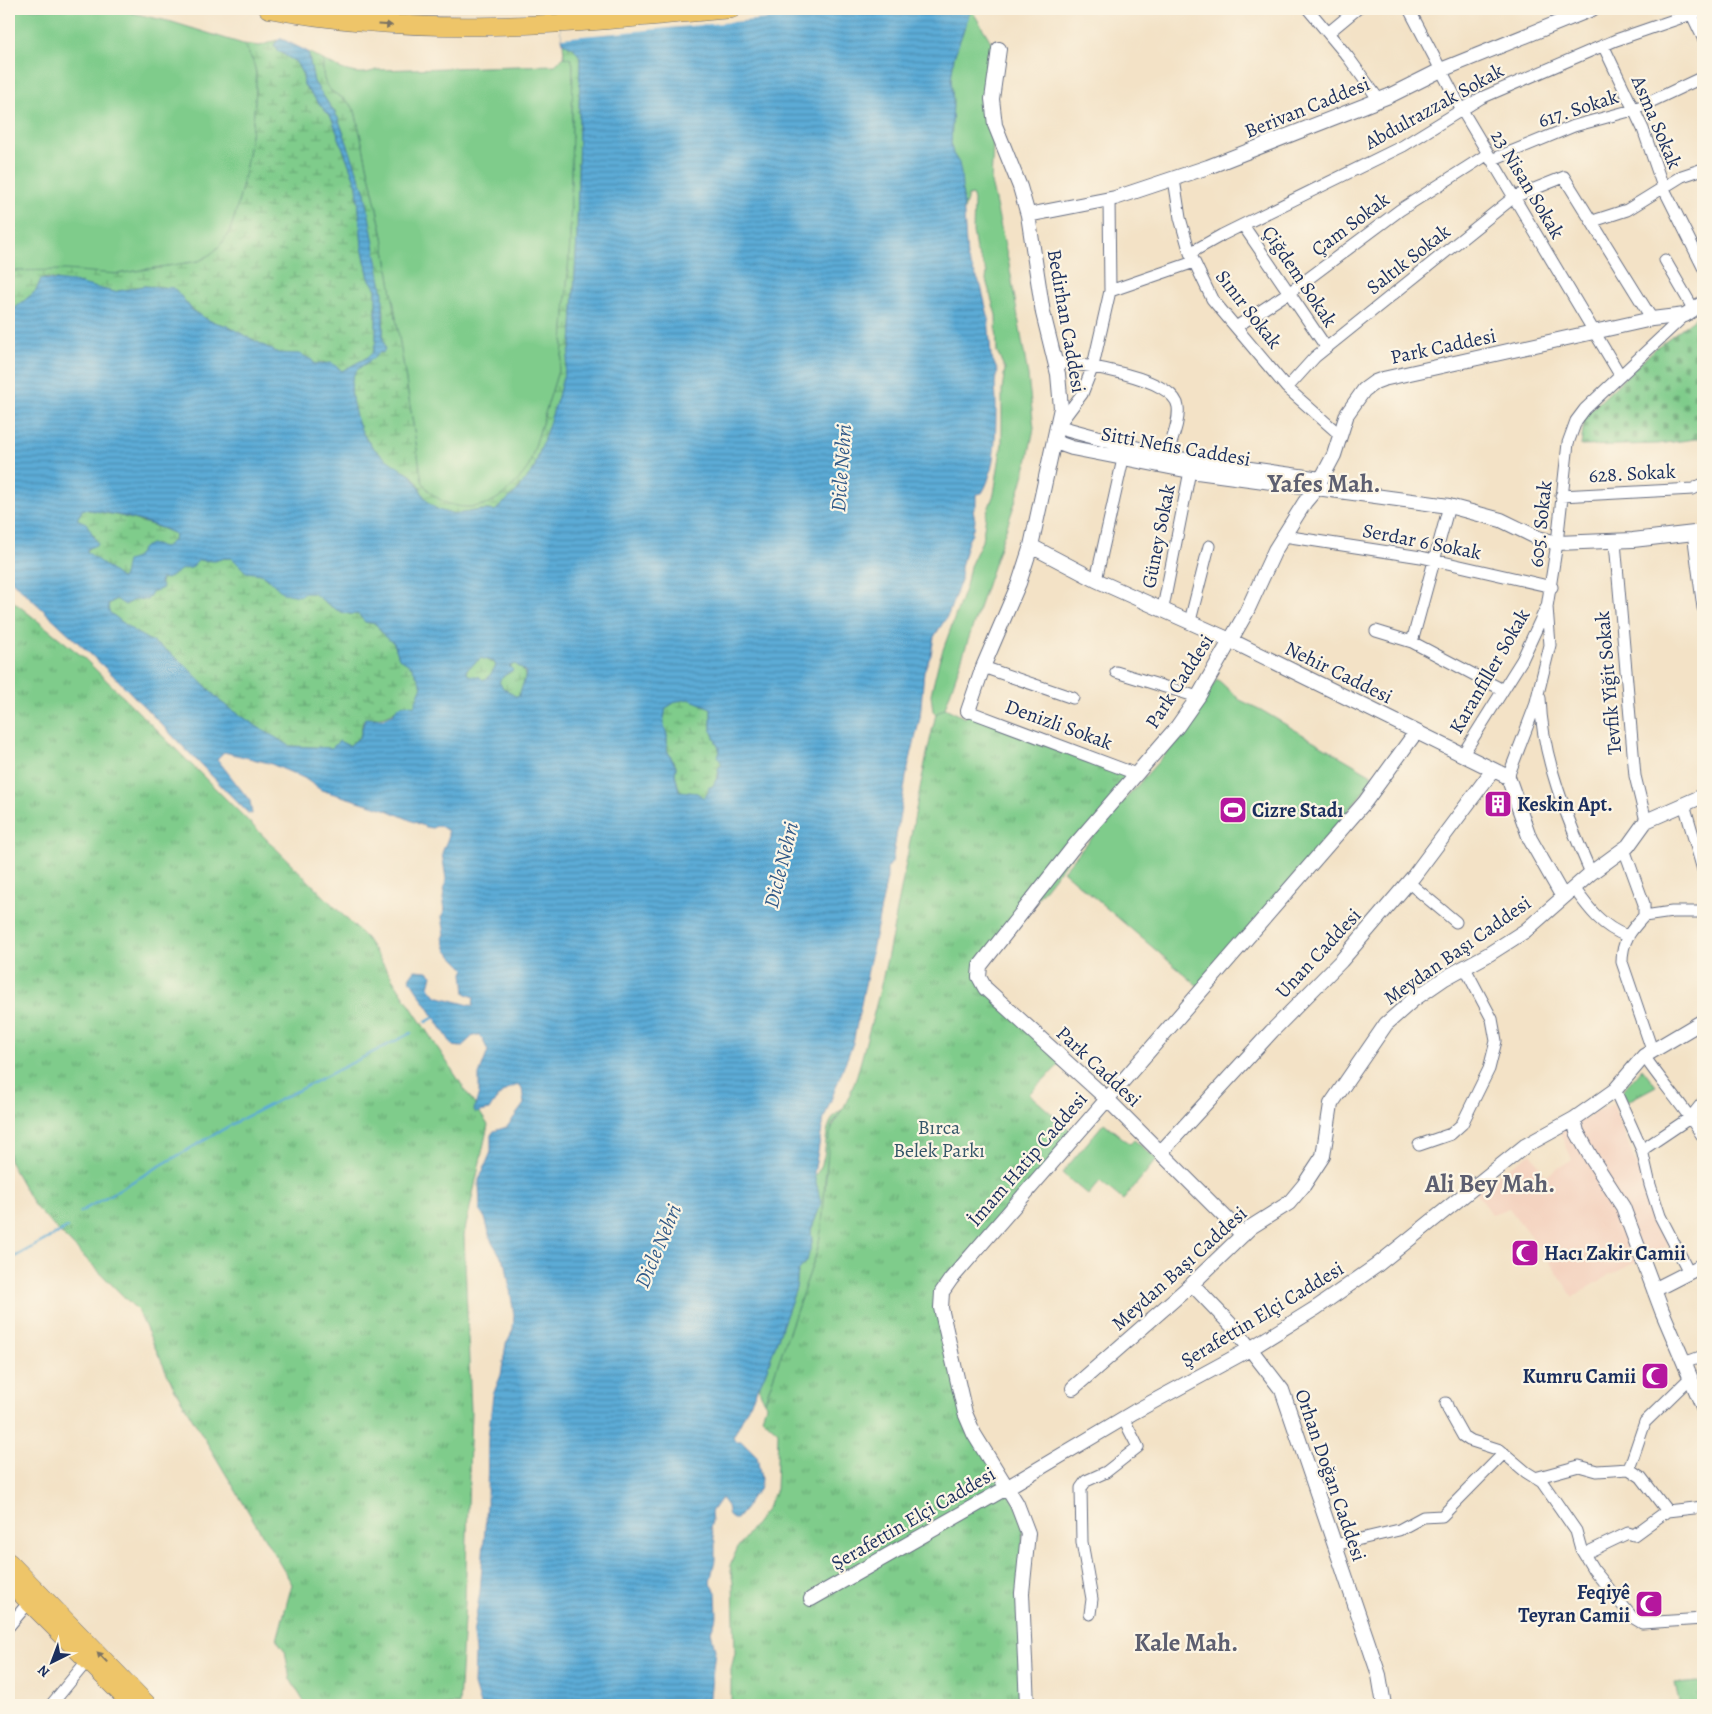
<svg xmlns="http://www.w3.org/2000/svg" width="1712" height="1714" font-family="Alegreya,serif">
<defs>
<pattern id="wetland-marsh" width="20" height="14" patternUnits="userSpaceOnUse" patternTransform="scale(1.25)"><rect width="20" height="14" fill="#7fcc8b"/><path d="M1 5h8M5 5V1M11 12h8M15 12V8" fill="none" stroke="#67a675"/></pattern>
<pattern id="cemetery-stones" width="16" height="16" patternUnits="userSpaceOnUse" patternTransform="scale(1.25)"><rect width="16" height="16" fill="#7fcc8b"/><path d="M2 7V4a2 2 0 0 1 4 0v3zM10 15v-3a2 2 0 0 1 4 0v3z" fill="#67a675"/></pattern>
<pattern id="park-tufts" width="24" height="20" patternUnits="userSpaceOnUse" patternTransform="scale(1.25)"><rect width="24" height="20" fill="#7fcc8b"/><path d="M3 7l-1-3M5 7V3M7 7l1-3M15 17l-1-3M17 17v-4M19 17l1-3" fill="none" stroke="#67a675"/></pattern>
<pattern id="water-rules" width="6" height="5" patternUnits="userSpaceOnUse" patternTransform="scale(1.25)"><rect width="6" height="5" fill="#5cabd6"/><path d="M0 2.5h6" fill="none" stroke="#4b8cb1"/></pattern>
</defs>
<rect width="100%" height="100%" fill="#fcf5e5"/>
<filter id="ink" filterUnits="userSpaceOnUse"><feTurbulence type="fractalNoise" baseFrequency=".02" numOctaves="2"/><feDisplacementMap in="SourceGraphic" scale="10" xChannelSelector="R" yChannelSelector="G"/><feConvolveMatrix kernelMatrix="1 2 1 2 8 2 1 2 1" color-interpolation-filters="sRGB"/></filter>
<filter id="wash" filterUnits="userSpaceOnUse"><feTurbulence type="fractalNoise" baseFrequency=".0096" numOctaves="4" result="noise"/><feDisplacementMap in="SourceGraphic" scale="20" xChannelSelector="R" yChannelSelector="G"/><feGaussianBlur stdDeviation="1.12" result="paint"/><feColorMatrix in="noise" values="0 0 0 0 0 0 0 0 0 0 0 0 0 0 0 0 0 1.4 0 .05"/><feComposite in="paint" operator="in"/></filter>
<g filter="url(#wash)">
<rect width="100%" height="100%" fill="#f3e2c6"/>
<path fill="#f4d3c0" d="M1613,1104L1668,1246L1606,1277L1573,1297L1547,1258L1509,1208L1492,1214L1475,1191L1531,1153L1546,1176L1572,1159L1559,1131Z"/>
<path fill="#7fcc8b" stroke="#4d7e74" d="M9,9H115L172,22L243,44C247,51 253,59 255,68C261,92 241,209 229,232C222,245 212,255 199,261L117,274L9,271Z
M971,9L998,53L991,182L1009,264L1028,376L1034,428L1027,463L1019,491L945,708L936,714L933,711L931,694L939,661L966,586L970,566L982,541L986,515L994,494L1002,443V390L1005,369L997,352L996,315L986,280L987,272L976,250L973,232L974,200L972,195L968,196L962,217L963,197L959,163L953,154L951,145L953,102L951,79L954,57Z
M564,57L571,59L573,64L570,242L562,358L529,466C520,479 508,493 493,501C469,514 435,506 422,481L383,237L355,111C342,88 320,101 323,60C340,69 357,78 376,70L555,65Z
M1217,679L1240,700L1261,710L1375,777L1323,842L1198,986L1063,871L1178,739Z
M843,1109L832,1125L825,1179L822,1227L817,1252L765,1401C757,1391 759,1384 765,1374L796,1288L798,1271L805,1264L812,1242L811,1230L821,1204L814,1176C834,1158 816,1124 843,1109Z
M1104,1123L1130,1144L1134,1140L1157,1159L1123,1200L1100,1181L1088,1195L1062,1173Z"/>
<path fill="url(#wetland-marsh)" stroke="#4d7e74" d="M277,40L274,45L278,51L296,62L303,75L304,85L332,119L357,186L362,246L369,278L376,289V341L373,352L368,357L342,371L338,367L322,362L315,364L278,353L227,326L210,321L194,312L174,288L143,286L114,292L48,278L41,279L36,291L13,310L9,308V271L65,270L117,274L199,261C212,255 222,245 229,232C241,209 261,92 255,68C253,59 247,51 243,44L260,46Z
M563,43L573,47L580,57L577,238L571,346L558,397L534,469L516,492L495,511C476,507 458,519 439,510C420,501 422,484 411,475C404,470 395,467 388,461C366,444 354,424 352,397C351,389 350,377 356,371C364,362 377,357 385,348L383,338L384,312L365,193L338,118L314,82L308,52L323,60C320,101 342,88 355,111L383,237L422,481C435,506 469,514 493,501C508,493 520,479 529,466L562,358L570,242L573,64L571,59L564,57Z
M83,509C114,514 146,521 175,534L174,540L165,547L155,545L143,548L122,579L86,552L91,547L95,536L77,519Z
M232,558L242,568L261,574L271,582L302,593H313C327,603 339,616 358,614L365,622L376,624L383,634L394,643L399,658L412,667L422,686L415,706L400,707C382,722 380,714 363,720L360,737L349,746L339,741L332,748L290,746L259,728L222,703L185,665L166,650L135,632L109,612L108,605L116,599L128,604L131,601L156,589H161V578L182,569L191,568L199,560Z
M481,658L494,662L496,666L488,678L482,680L468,675L466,670Z
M517,664C530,673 524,683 519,696L515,697L503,688L499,682L502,677L512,671L510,665Z
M689,699L711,708V730L720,751L722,764L714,785L704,798L697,793L680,791L675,775L676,766L667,750V735L663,723L666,708L677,701Z"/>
<path fill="url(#cemetery-stones)" stroke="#4d7e74" d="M1703,312V438L1658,444L1581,446L1584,422L1588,413L1657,347Z"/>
<path fill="url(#park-tufts)" stroke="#4d7e74" d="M9,598L83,657L366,938L488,1125L464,1235L471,1411L465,1602L459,1705H306L290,1679L285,1651L277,1640L292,1584L174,1388L138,1311L35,1207L9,1161Z
M945,708L965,718L968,711L1136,774L979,972L1065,1059L1029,1094L1075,1134L942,1292L965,1413L1022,1516L1027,1705H731V1669L735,1653L733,1583L730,1565L738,1547L767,1508L776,1489L778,1432L762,1417L766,1406L765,1401L817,1252L822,1227L829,1137C833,1122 843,1111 849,1096C857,1078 862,1057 867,1038C898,932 910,822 936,714Z
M1642,1068L1656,1086L1628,1101L1622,1091Z
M1698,1682L1703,1683V1705H1680L1675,1684Z"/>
<path fill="url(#water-rules)" stroke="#3c6d9a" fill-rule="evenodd" d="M557,9H971L954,57L951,79L953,102L951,145L953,154L959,163L961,173L967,258L981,286L988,316L991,356L998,372C993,380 996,392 996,402C996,428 996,472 982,493L976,494V505L973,511L975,520L974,528L972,529V534L968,541L961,567V580L948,615L934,637L931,655L924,671L920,718L906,777L892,862L887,869V878L853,1043L824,1118L814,1173L821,1204L811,1230L812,1242L807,1261L798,1271L796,1288L765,1374L733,1437L736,1441H742L757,1456L761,1479L759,1490L751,1497L746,1508L737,1519H733L729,1516L727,1506L721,1498L711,1512L712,1521L710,1528L715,1542V1560L710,1582L716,1592L717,1617L711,1631L715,1650L709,1705H480L474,1685L475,1652L473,1634L480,1592L487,1503L488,1438L493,1395L501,1375L506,1344L513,1330L514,1315L506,1265L491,1240L485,1218L480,1211L479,1180L491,1152V1135L494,1131L507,1127L524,1104L522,1088L519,1085C503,1089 497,1097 489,1110L475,1113L474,1110L479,1093V1075L488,1051L483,1040L478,1035L473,1036L461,1047L453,1046L409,978L415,970L428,971L432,975L429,987L436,996L473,1006L474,997L465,993L463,973L465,969L447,951L443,938L445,934L442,917L445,909L443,898L446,879L442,853L448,838V831L439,825L432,828L426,827L385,809L321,790L304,778L269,763L224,752L217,759L250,801L252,814L248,813L117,679L9,578V308L13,310L36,291L41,279L73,282L114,292L143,286L174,288L194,312L210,321L227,326L278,353L300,354L312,360L314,364L332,363L342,371L368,357L373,352L376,341V289L369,278L362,246L357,186L332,119L304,85L303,75L296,62L278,51L274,45L280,38L308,52L314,82L338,118L365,193L383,294V338L385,348L383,353L380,352C373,361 359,365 354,374C350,383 351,395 353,404C362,446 377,453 410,475C421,483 420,501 439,510C458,519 476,507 495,511L516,492L534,469L558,397L571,346L577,238L580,57L573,47L563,43ZM83,509C113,513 147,520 175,534L174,540L165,547L150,544L143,548L136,558L127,561L124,576L122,579L87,552V549L98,544L86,523L77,519ZM224,558H232L246,572L261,574L267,578L283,593L300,596L303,593H313C327,603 339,616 358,614L365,622L376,624L385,637L394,643L399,658L412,667L422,686L414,706L407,704L398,707L393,714L382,719L365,718L360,737L349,746L339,741L332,748L290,746L259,728L222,703L185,665L166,650L135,632L109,612L108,604L116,599L125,605L135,599L147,600L152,592L163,588L160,583L161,578L167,579L182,569L191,568L199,560L215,561ZM481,658L494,662L496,666L488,678L483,680L480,677L468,675L466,670ZM515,664L525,671L526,675L519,696H515L503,688L499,682L502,677L513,670L509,666ZM689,699L711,708V730L720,751L718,757L722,764L718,769L719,775L712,787H709L708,793L704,798L697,793L679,791L675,775L676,767L667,750V735L663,723L666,708L677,701Z"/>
<path fill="#f3e2c6" d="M557,9H872L562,38Z"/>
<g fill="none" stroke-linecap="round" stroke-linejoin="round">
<path stroke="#5cabd6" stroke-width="2.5" d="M426,1022L438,1015
M80,1212L236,1122L411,1033
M9,1260L67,1228"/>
</g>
</g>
<g filter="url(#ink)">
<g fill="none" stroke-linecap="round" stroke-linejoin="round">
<defs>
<path id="minor" d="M1308,9L1348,57L1379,100
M1409,9L1462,110L1620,375
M1692,15L1703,38
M1328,33L1357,9
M1603,45L1643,129L1663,187L1703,267
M1491,160L1574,126L1633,110L1703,77
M1174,179L1180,218L1190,253L1212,299L1287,388L1340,435
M1593,221L1627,210L1682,176L1703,169
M1243,225L1326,347
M1190,253L1222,235L1403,146L1481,98L1616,40L1703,10
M1665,260L1694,310
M1110,291L1194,262
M1236,327L1297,287L1400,210L1488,154
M1055,362C1080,364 1175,377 1178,407C1180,422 1171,441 1167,456
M1287,388L1315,357L1514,197L1564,177L1652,319
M1058,426L1082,394L1093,366L1110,291L1109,199
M1561,496L1693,489L1703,484
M1693,533L1703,608
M1284,536L1421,557L1552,587
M1615,542L1635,776L1646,821
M1096,580L1123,459
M1163,608L1190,471
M1190,621L1209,546
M1376,631L1412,642L1503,690
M1412,642L1449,506
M983,667L1073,698
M1116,672L1198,697
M1540,698C1542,758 1567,818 1591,873
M968,711L1136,774
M1463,754L1522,660L1546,608
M1508,777L1535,706L1550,645L1547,607L1557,543L1568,443L1576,421L1585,409L1685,315
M1684,804L1703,870
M1624,849L1644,904V916C1630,931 1622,941 1622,962L1652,1050
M1408,882L1456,922
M1574,888C1589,909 1602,927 1627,936
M1644,916L1672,912H1703
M1644,1056C1663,1084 1686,1109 1703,1137
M1615,1090L1642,1150L1650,1185L1660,1216L1689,1272
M1419,1145L1451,1134L1462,1124L1489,1069L1496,1041L1492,1019L1465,968
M1642,1150L1691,1117L1703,1102
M1697,1268L1703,1276
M1684,1363L1703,1356
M1446,1403L1449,1411L1463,1436L1469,1440L1500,1450L1526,1472L1542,1482L1576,1531L1581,1549L1593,1569L1632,1617L1642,1623L1703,1619
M1629,1469L1645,1422L1690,1378
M1535,1478L1579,1466L1597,1471L1629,1469L1641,1477L1667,1511
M1335,1545L1399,1530L1423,1517L1442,1516L1504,1453
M1584,1554L1628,1533L1634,1535L1667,1511L1703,1507
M1090,1614L1092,1599L1082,1542L1081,1488L1086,1481L1106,1472L1138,1447L1123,1418
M9,1626L29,1602
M51,1705L87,1661"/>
<path id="tertiary" d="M1028,215L1115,198L1208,167L1389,96L1441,70L1592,9
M1058,427L1172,458L1321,479
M1055,442L1072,448L1190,471L1449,506L1501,520L1538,538L1557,543L1633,540L1703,532
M1031,546L1096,580L1230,640L1508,777L1530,839L1563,897
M968,711L983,667L1019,583L1031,546L1061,408L1058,374L1043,313L1028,215L1020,187L995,125L992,99L999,49
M1574,1119L1577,1132L1592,1159L1623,1207L1662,1311L1703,1407
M1161,1152L1272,1031L1341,961L1413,877L1493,770
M1243,1235L1106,1098L985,988L979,977L980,966L1075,845L1177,727L1198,697L1246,613L1275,550L1305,502L1316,489L1334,455L1347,414L1364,390L1375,382L1383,379L1652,319L1685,315L1703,303
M1192,1284L1234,1328L1282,1390L1379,1675L1384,1705
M1654,1290L1703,1265
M1073,1388L1192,1284L1251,1227L1289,1203L1304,1185L1323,1156L1331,1104L1386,1024L1413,1000L1445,978L1489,954L1525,931L1591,873L1628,846L1646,821L1703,796
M811,1599L1008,1487L1134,1412L1250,1349L1316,1308L1376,1266L1525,1146L1574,1119L1615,1090L1644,1056L1703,1021
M1027,1705L1022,1593L1028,1533L1017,1504L974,1434L965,1413L941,1308L942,1292L951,1279L1365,802L1416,732"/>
<path id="primary" d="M9,1562L148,1705
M9,1582L127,1700"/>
<path id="trunk" d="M268,9C427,39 573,24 732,9"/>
</defs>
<use href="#minor" stroke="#676e82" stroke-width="13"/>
<use href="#tertiary" stroke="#676e82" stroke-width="16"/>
<use href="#primary" stroke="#676e82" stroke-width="19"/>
<use href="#trunk" stroke="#676e82" stroke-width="19"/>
<use href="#minor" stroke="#fff" stroke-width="11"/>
<use href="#tertiary" stroke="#fff" stroke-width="14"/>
<use href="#primary" stroke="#eec569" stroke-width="18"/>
<use href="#trunk" stroke="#eec569" stroke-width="18"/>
</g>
<defs><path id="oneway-solid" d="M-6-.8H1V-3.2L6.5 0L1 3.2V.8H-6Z" transform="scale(1.25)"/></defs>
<g fill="#7a7263">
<use href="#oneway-solid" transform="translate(385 25) rotate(3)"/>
<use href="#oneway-solid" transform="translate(102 1657) rotate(-134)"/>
</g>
</g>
<defs>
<symbol id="building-square" viewBox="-11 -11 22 22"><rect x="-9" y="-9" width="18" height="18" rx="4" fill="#b5179e" stroke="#fcf5e5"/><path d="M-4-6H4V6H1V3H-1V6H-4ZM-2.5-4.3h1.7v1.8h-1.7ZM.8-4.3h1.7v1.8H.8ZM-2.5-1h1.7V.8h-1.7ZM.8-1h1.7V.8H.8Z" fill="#fff"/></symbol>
<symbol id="stadium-square" viewBox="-11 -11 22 22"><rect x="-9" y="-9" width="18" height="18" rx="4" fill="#b5179e" stroke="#fcf5e5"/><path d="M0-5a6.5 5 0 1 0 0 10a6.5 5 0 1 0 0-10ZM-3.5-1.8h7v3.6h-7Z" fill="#fff"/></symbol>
<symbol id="mosque-square" viewBox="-11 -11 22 22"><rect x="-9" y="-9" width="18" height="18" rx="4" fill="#b5179e" stroke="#fcf5e5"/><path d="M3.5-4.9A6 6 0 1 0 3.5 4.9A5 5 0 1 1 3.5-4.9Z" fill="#fff"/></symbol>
</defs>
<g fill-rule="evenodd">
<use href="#building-square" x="1482" y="788" width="32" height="32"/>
<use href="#stadium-square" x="1217" y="794" width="32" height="32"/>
<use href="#mosque-square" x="1509" y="1237" width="32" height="32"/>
<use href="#mosque-square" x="1639" y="1360" width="32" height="32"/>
<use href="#mosque-square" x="1633" y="1588" width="32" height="32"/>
</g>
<g text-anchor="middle" stroke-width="4.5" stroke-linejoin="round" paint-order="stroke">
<g font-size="20" fill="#1b2f5e" stroke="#fcf5e5">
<text transform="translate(1434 106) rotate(-29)" y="7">Abdulrazzak Sokak</text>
<text transform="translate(1307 107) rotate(-22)" y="7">Berivan Caddesi</text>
<text transform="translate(1578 108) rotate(-18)" y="7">617. Sokak</text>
<text transform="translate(1657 122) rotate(67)" y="7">Asma Sokak</text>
<text transform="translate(1528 184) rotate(59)" y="7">23 Nisan Sokak</text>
<text transform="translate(1350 224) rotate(-37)" y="7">Çam Sokak</text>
<text transform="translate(1408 259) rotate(-38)" y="7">Saltık Sokak</text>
<text transform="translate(1300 276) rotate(56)" y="7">Çiğdem Sokak</text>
<text transform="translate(1249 309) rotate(52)" y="7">Sınır Sokak</text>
<text transform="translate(1067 321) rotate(80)" y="7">Bedirhan Caddesi</text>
<text transform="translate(1443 346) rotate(-12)" y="7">Park Caddesi</text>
<text transform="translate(1176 446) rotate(10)" y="7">Sitti Nefis Caddesi</text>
<text transform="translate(1632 473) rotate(-3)" y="7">628. Sokak</text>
<text transform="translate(1540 524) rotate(-84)" y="7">605. Sokak</text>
<text transform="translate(1158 536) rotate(-79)" y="7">Güney Sokak</text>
<text transform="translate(1422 541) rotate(11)" y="7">Serdar 6 Sokak</text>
<text transform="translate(1489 671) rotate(-60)" y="7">Karanfiller Sokak</text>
<text transform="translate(1339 672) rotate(26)" y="7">Nehir Caddesi</text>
<text transform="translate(1179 681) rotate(-57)" y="7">Park Caddesi</text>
<text transform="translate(1608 683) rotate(-95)" y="7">Tevfik Yiğit Sokak</text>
<text transform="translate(1059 724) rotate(20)" y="7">Denizli Sokak</text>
<text transform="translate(1457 950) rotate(-35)" y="7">Meydan Başı Caddesi</text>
<text transform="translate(1318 953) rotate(-47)" y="7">Unan Caddesi</text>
<text transform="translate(1099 1066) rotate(43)" y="7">Park Caddesi</text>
<text transform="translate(1027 1159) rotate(-49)" y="7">İmam Hatip Caddesi</text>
<text transform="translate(1179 1268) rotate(-42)" y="7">Meydan Başı Caddesi</text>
<text transform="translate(1262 1314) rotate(-31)" y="7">Şerafettin Elçi Caddesi</text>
<text transform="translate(1331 1475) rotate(71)" y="7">Orhan Doğan Caddesi</text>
<text transform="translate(913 1518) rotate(-30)" y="7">Şerafettin Elçi Caddesi</text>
</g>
<g font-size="20" font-weight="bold" fill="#1b2f5e" stroke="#fcf5e5" text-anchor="start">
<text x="1517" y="811">Keskin Apt.</text>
<text x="1252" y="817">Cizre Stadı</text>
<text x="1544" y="1260">Hacı Zakir Camii</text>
<text x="1636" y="1383" text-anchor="end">Kumru Camii</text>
<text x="1630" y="1599" text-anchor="end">Feqiyê<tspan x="1630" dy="23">Teyran Camii</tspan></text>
</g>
<g font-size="20" fill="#345669" stroke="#fcf5e5">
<text x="939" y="1134">Bırca<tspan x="939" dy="23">Belek Parkı</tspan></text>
</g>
<g font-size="21" font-style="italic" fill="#325a88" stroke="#fcf5e5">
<text transform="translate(841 468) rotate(-86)" y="7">Dicle Nehri</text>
<text transform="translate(781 865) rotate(-76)" y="7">Dicle Nehri</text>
<text transform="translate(658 1246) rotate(-67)" y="7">Dicle Nehri</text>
</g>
<g font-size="25" font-weight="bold" fill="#5d5f70" stroke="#fcf5e5">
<text x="1324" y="492">Yafes Mah.</text>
<text x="1490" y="1192">Ali Bey Mah.</text>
<text x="1186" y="1651">Kale Mah.</text>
</g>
</g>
<rect width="1712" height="1714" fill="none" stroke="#fcf5e5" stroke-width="30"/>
<g transform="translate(52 1662) rotate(222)" stroke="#fcf5e5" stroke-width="4" paint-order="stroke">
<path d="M0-4L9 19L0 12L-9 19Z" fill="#1b2f5e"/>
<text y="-8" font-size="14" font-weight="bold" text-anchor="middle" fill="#1b2f5e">N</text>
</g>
</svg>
